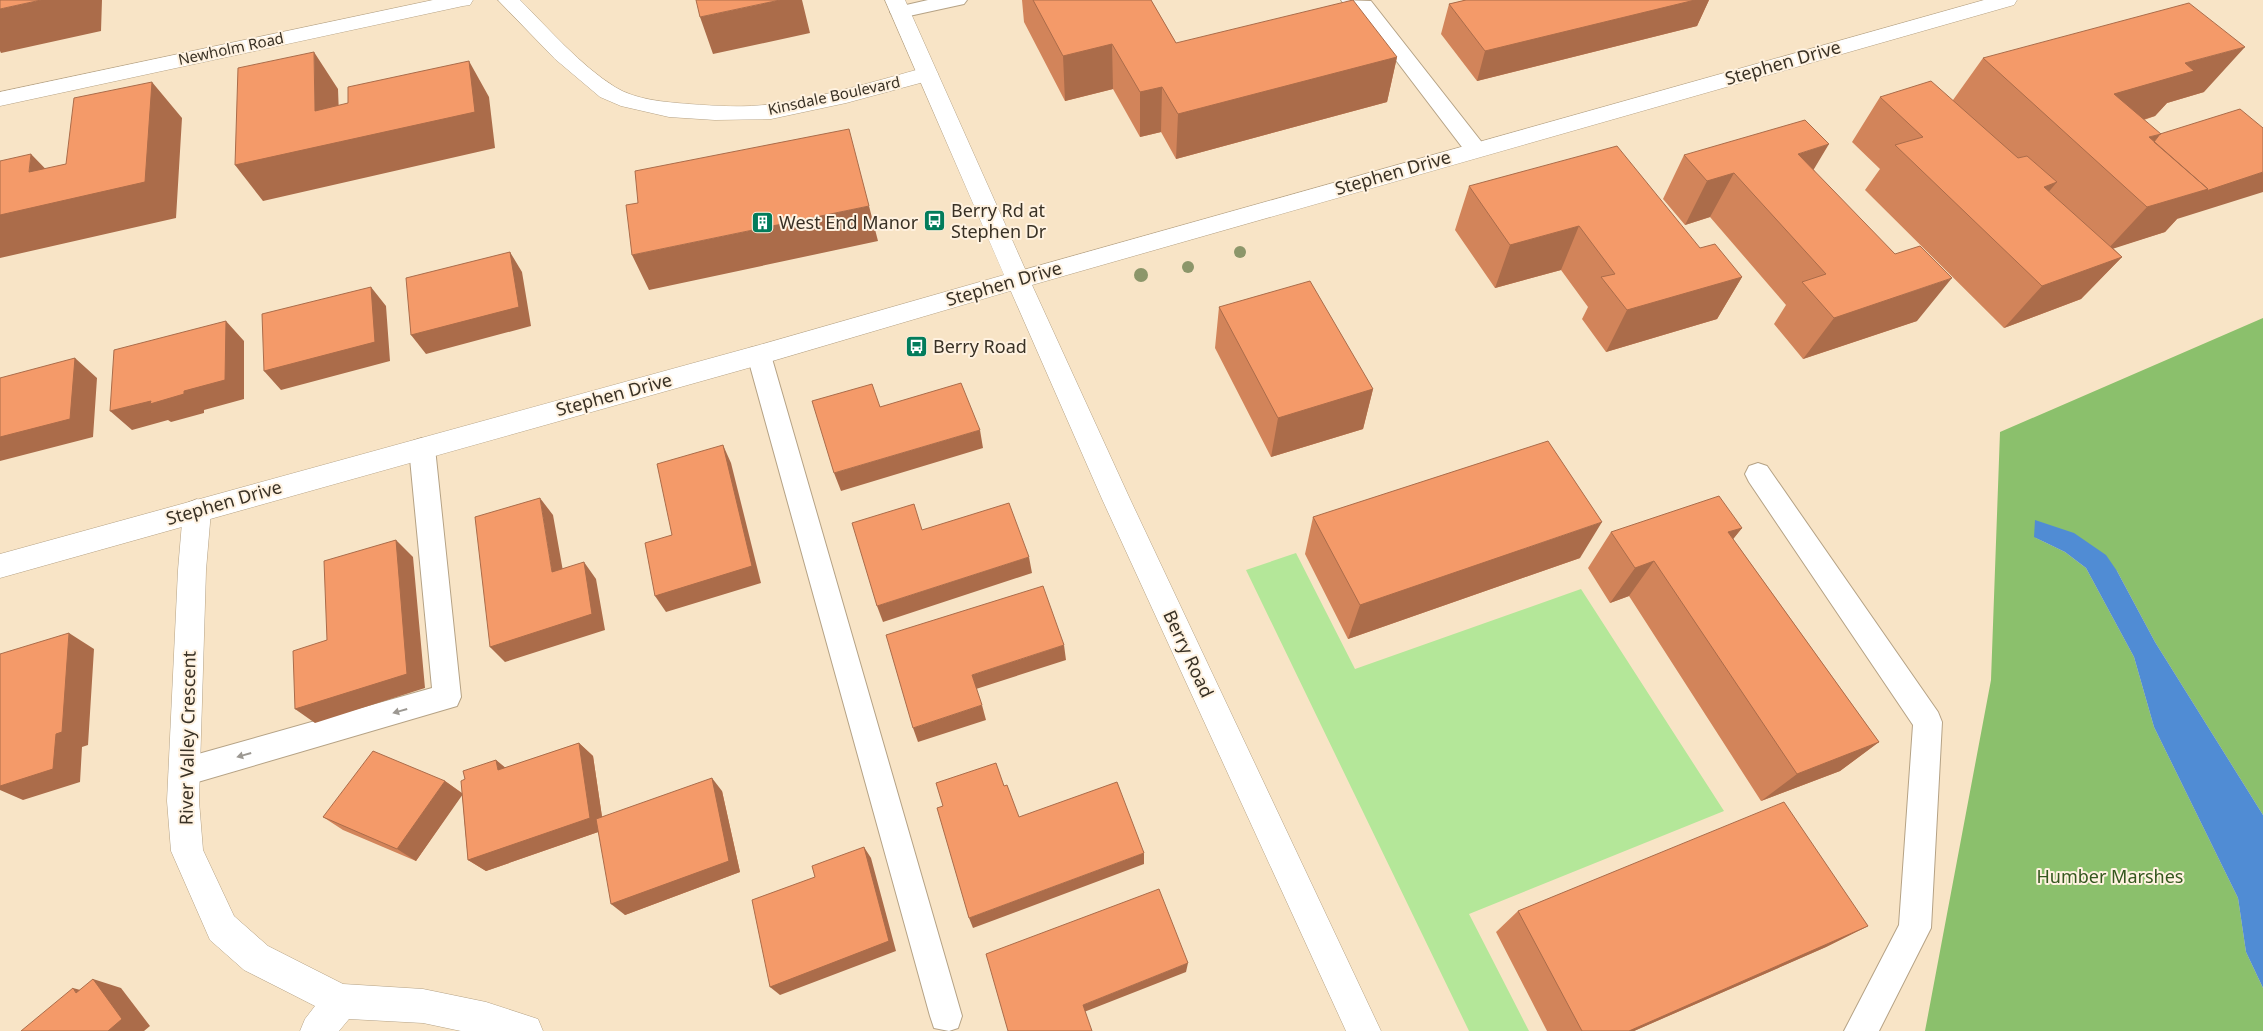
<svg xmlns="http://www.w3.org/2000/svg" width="2263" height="1031" font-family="'Noto Sans',sans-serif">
<rect width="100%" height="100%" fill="#f8e4c6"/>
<path fill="#b4e799" d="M1296,553L1355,669L1581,589L1724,811L1469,914L1529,1031H1469L1246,570Z"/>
<path fill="#8bc06c" d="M2263,318V815L2155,642L2117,571L2034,537L2065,552L2086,568L2134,657L2154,727L2238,898L2246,952L2263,988V1031H1925L1991,680L2000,432Z"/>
<path fill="#508cd4" d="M2035,520L2074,533L2106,555L2117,571L2155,642L2263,815V988L2246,952L2238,898L2154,727L2134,657L2086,568L2065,552L2034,537Z"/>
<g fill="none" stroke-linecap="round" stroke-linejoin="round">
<defs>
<path id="service" d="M928,0H967L964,4L900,18L893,16L890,12L893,8Z
M1341,0L1371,1L1484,145L1487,150L1484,155L1476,157L1468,155L1357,9L1344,4Z
M759,346L768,348L771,355L962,1016L958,1028L949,1031L934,1028L930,1016L747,355L750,348Z
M422,438L431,441L435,448L461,697L457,706L184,786L174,782L169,772L174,762L184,758L432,688L409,448L413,441Z
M1758,463L1767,466L1938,712L1942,722L1931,928L1879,1031H1844L1899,925L1913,725L1749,482L1745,474L1749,466Z"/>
<path id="minor" d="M433,0H473L470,5L463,6L0,106V92Z
M498,0H520C549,29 580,65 615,87C636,100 665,102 689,104C716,106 745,108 772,104C824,97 876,81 927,67L935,69L938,74L935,79L846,103L771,119L715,120L669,117L621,106L600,97L555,59Z
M1984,0H2017L2014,5L1032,285L1130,499L1381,1031H1346L1102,499L1006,280L1009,274Z
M197,499L207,503L211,511L206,570L199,801L203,850L234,916L268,946L343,984L423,989L486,1002L538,1019L543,1031H461L423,1023L349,1019L339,1031H300L305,1019L315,1006L244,970L210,940L171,851L167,801L178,570L183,511L187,503Z"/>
<path id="tertiary" d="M885,0H905L1030,280L1027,286L759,365L0,578V554L759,345L1004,275Z"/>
</defs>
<use href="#service" stroke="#b5a285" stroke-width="2"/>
<use href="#minor" stroke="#b5a285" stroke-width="1"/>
<use href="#tertiary" stroke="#b5a285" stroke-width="1"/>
<use href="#service" fill="#fff" fill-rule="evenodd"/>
<use href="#minor" fill="#fff" fill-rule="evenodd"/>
<use href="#tertiary" fill="#fff" fill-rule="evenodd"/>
</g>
<g fill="#8c966a">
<circle cx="1240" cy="252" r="6"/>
<circle cx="1188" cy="267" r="6"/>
<circle cx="1141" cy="275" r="7"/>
</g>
<path fill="#d2845a" d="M1022,0H1151L1176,43L1397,57L1387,102L1176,159L1161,132L1140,137L1113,89L1065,101L1024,22Z
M1466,0H1709L1697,26L1477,81L1441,34L1449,4Z
M1983,58L2204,92L2167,103L2155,116L2144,120L2177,219L2165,232L2113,248L2122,257L2081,299L2004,328L1865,190L1880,169L1852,142L1880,97L1953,100Z
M1684,155L1814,170L1917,321L1803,359L1774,324L1786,305L1710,217L1685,225L1663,199Z
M1469,186L1700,248L1742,277L1717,319L1606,352L1582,319L1588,307L1561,270L1495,288L1455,230Z
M1219,307L1373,389L1363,429L1271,457L1215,348Z
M1313,517L1580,558L1348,639L1305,554Z
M1742,528L1733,539L1879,742L1840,771L1761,801L1629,596L1610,603L1588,568L1611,532Z
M579,743L593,756L602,817L722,791L740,872L625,915L598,832L486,871L468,860L462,794L416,861L343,830L323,817L445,781L462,793L496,760L505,768Z
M1518,911L1868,926L1826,947L1634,1031H1547L1496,932Z"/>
<path fill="#ab6c4a" d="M41,0H102L101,31L1,53L0,51V9Z
M780,0H802L810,33L713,54L700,17Z
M1695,0H1709L1697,26L1477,81L1485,51Z
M1112,44L1113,89L1065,101L1063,56Z
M2245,47L2204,92L2167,103L2155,116L2077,139L2114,94L2185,63Z
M314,52L338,89L340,142L469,61L489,97L495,148L263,201L235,165L315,111Z
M1397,57L1387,102L1176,159L1178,114Z
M152,82L182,118L176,218L0,258V215L29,172L31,154L66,190Z
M1162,87L1161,132L1140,137V92Z
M2161,134L2121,179L2149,137Z
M1829,144L1802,189L1798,154Z
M2263,172V192L2177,219L2165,232L2106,251L2147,207Z
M1734,173L1710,217L1685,225L1707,181Z
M2057,182L2020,226L2044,187Z
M869,206L878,241L649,290L632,255Z
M1579,226L1561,270L1495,288L1510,245Z
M510,252L522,272L531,326L426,354L411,335Z
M2122,257L2081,299L2004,328L2042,286Z
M1742,277L1717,319L1606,352L1627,310Z
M1952,278L1917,321L1803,359L1834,318Z
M371,287L386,306L390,361L281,390L264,371Z
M226,321L244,341V399L204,410V413L171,422L168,420L132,430L110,411L184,391Z
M75,358L97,378L93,437L0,461V437Z
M1373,389L1363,429L1271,457L1278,418Z
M980,430L983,448L841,491L834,473Z
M723,445L731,463L761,583L666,612L655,596Z
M540,498L553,515L566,588L552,572Z
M1602,522L1580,558L1348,639L1360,605Z
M1742,528L1713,564L1728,532Z
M396,540L413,557L425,688L315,723L295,709Z
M1029,557L1032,573L883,622L877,606Z
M1654,561L1629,596L1610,603L1635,568Z
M584,562L596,579L605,630L505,662L490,647Z
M69,633L94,649L88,745L82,747L80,782L23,800L0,790V786L56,734Z
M1064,645L1066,660L976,689L972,675Z
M982,705L986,720L918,742L913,728Z
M1879,742L1840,771L1761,801L1797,774Z
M579,743L593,756L604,830L486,871L468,860Z
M496,760L512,773L498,770Z
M712,778L722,791L740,872L625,915L611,904Z
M445,781L463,794L416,861L397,849Z
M864,847L871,858L896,951L780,995L770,987Z
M1144,853V864L973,928L969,918Z
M1868,926L1826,947L1634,1031H1629Z
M1188,963L1186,972L1084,1012L1083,1005Z
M93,979L121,988L150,1026L144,1031H108Z
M73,988L102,996L76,993Z"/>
<path fill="#f49a69" stroke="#ab6c4a" d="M0,0H41L0,9Z
M696,0H780L700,17Z
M1033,0H1151L1176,43L1353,0L1397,57L1178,114L1162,87L1140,92L1112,44L1063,56Z
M1466,0H1695L1485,51L1449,4Z
M2189,3L2245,47L2185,63L2194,71L2114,94L2161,134L2149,137L2208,189L2147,207L1983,58Z
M314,52L315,111L348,103V87L469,61L475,112L235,165L238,68Z
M1931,81L2018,158L2027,156L2057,182L2044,187L2122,257L2042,286L1895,145L1923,137L1880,97Z
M152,82L145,182L0,215V161L31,154L29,172L66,164L74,98Z
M2240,109L2263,128V172L2206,191L2208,189L2154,142L2160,134Z
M1805,120L1829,144L1798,154L1895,254L1920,246L1952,278L1834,318L1802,282L1826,274L1734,173L1707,181L1684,155Z
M849,129L869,206L632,255L626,205L638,203L635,171Z
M1617,146L1700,248L1715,244L1742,277L1627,310L1601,277L1615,274L1579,226L1510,245L1469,186Z
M510,252L519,307L411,335L406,278Z
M1310,281L1373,389L1278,418L1219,307Z
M371,287L375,342L264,371L262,314Z
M226,321L225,380L184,391V394L150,404L151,401L110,411L114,350Z
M75,358L70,419L0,437V378Z
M961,383L980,430L834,473L812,401L872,384L880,407Z
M1548,441L1602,522L1360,605L1313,517Z
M723,445L752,566L655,596L645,543L672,535L657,464Z
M1719,496L1742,528L1728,532L1879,742L1797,774L1654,561L1635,568L1611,532Z
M540,498L552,572L584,562L592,614L490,647L475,517Z
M1009,503L1029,557L877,606L852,523L914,504L922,530Z
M396,540L407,674L295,709L293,651L327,640L324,561Z
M1043,586L1064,645L972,675L982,705L913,728L886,635Z
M69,633L62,732L56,734L53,769L0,786V654Z
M579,743L590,818L468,860L461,781L465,779L463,771L496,760L498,770Z
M373,751L445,781L397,849L323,817Z
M996,763L1004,786L1007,785L1019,817L1117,782L1144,853L969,918L937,808L943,806L936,783Z
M712,778L729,861L611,904L596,819Z
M1784,802L1868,926L1629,1031H1582L1518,911Z
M864,847L889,941L770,987L752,900L815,877L812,866Z
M1159,889L1188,963L1083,1005L1092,1031H1008L986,954Z
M93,979L122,1019L108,1031H21L73,988L76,993Z"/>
<defs><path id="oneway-solid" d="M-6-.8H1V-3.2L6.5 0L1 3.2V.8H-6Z" transform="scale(1.25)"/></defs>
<g fill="#9c9892">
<use href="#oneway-solid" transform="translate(400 711) rotate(164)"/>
<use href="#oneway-solid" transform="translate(244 755) rotate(164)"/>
</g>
<defs>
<symbol id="bus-square" viewBox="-11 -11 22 22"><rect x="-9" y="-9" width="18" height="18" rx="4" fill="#027c5b" stroke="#fff2e0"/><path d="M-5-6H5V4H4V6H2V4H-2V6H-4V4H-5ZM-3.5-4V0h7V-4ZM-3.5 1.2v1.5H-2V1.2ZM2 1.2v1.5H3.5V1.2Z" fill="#fff"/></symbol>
<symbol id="building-square" viewBox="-11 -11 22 22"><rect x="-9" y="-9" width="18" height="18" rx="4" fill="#027c5b" stroke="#fff2e0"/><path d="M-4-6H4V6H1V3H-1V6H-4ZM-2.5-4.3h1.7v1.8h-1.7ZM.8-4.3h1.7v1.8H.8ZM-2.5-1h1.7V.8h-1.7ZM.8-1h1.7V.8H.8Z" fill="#fff"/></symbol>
</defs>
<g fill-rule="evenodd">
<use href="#bus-square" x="922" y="208" width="25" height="25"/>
<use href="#building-square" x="750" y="210" width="25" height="25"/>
<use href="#bus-square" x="904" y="334" width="25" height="25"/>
</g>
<g text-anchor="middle" stroke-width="4" stroke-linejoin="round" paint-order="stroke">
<g font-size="15" fill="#393125" stroke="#fff2e0">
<text transform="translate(231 49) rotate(-12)" y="5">Newholm Road</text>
<text transform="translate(834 96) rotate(-12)" y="5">Kinsdale Boulevard</text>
</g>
<g font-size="18" fill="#393125" stroke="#fff2e0">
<text transform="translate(1783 63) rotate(-16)" y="6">Stephen Drive</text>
<text transform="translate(1393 173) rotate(-16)" y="6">Stephen Drive</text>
<text transform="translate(1004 284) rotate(-16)" y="6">Stephen Drive</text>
<text transform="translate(614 395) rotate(-15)" y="6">Stephen Drive</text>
<text transform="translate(224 503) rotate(-16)" y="6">Stephen Drive</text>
<text transform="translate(1188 654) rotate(65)" y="6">Berry Road</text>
<text transform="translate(188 738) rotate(-89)" y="6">River Valley Crescent</text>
</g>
<g font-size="18" fill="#393125" stroke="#fff2e0" text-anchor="start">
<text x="951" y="217">Berry Rd at<tspan x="951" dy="21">Stephen Dr</tspan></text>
<text x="779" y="229">West End Manor</text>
<text x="933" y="353">Berry Road</text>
</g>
<g font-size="18" fill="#34571e" stroke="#fff2e0">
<text x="2110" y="883">Humber Marshes</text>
</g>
</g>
</svg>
